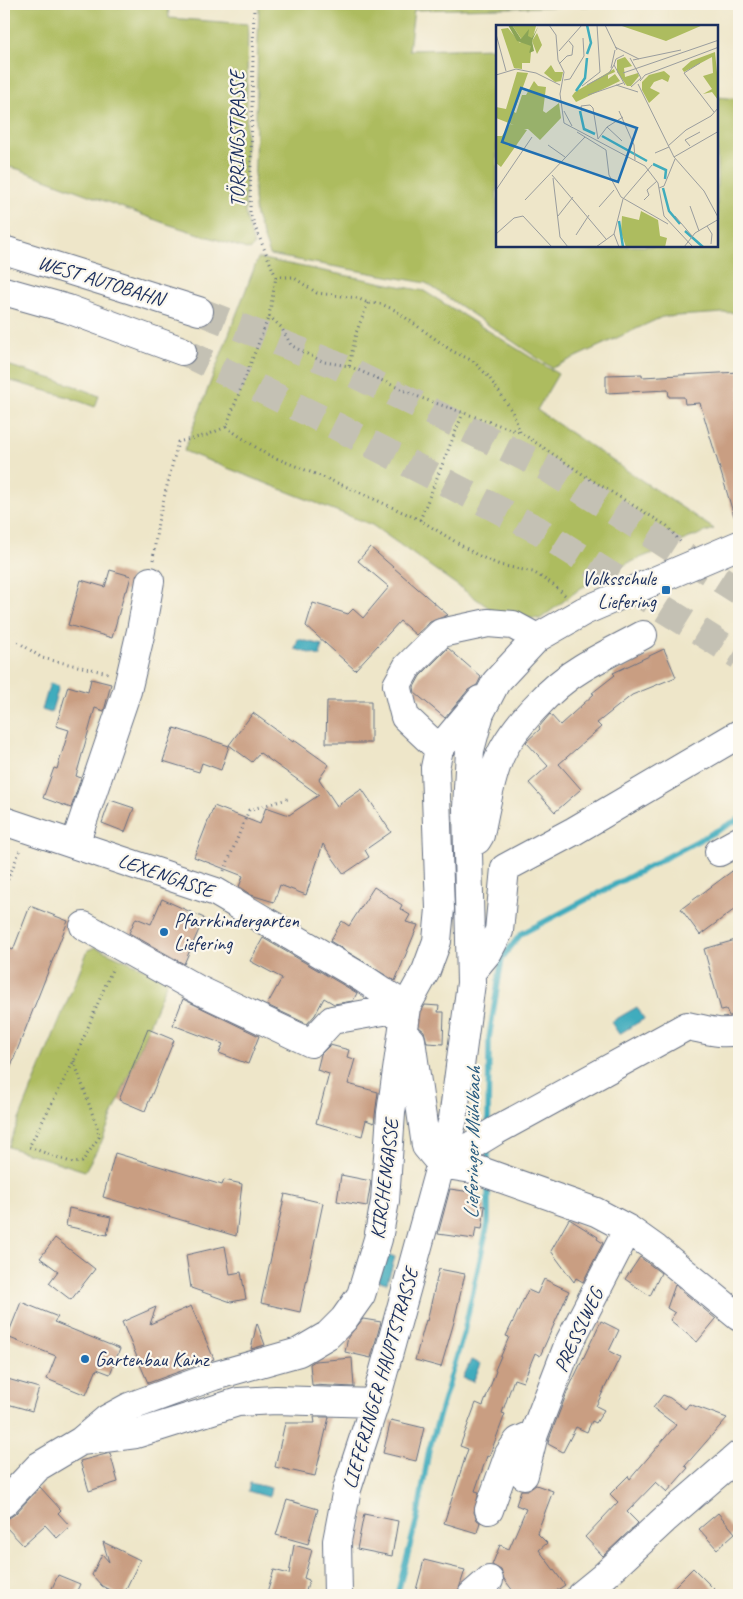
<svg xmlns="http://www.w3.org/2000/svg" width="743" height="1599" font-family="Caveat,sans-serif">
<rect width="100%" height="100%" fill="#fbf7ec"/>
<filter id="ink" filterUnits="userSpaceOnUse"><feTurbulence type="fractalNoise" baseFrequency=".02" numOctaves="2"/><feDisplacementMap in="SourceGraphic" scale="10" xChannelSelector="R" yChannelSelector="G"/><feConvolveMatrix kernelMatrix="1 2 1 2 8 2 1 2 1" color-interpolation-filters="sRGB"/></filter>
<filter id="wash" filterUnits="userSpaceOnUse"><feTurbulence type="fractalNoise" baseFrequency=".0096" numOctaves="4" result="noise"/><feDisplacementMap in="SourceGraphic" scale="20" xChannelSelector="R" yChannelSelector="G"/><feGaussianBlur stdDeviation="1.12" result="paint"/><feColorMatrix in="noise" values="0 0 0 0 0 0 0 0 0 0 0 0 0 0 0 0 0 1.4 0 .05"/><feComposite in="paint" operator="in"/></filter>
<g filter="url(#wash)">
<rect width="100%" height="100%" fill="#eee6c9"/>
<path fill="#adbc5f" stroke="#64765e" d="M4,4H168L169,18L248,24L245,212L254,246L250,250L164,223L18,169L4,166Z
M259,4H674L414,10L409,50L497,48V246H717V97L739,99V312L662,317L552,368L426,283L270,255L256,216L254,198Z
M258,258L424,291L558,374L537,410L714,529L692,537L628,563L581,588L540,619L499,615L372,525L184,451Z
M4,364L72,385L99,396L95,407L68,397L4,379Z
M95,947L168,979L101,1143L85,1171L8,1147L88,950Z"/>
<path fill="#3facbd" stroke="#2d6e8e" d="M298,639L322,645L320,656L295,649Z
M50,683L59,686L51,713L42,710Z
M637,1007L644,1019L619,1034L611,1022Z
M384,1253L395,1257L387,1283L376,1280Z
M471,1360L481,1364L473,1382L463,1378Z
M250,1483L271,1488L269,1497L248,1491Z"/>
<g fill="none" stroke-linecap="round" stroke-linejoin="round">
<path stroke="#3facbd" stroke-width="5.5" d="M488,1127L489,1038L502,958L521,934L739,819
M488,1144V1165
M397,1595L417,1519L429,1450L464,1332L488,1223V1181"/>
</g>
<g id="blocks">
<path fill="#c99e82" d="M739,372V518L735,519L700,403L685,404L684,397H669L668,390L606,393V375L642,374V377Z
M370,547L448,615L430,622L416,635L400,621L355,670L306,626L313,603L348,614L353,609L363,618L389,587L358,561Z
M110,570L131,576L127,591H125L112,638L68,625L81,580L105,587Z
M448,648L481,677L477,685L468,690L445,718L415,693L414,687L420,676Z
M664,649L676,677L632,695L597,723L601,727L559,764L581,789L555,812L529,783L548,766L526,742L540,729L539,727L550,714L560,725L594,694L592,693L615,675L613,673Z
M91,679L111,684L104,711L95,708L76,776L81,778L71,808L43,798L54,768L57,769L69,730L56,726L68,686L88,692Z
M327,701H371V743H326Z
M253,713L293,742L294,740L329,765L319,779L337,806L362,789L391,832L365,850L369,857L344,874L323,844L306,895L280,885L274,902L251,895L239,887L243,876L194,857L214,806L260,824L266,807L289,815L319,795L260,753L252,762L229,745Z
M174,728L229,746L221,770L202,763L199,772L163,761Z
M110,800L134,808L125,832L102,823Z
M739,866V906L700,935L681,909Z
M374,887L402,905L400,909L410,915L406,922L418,925L395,981L330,941L342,921L349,926Z
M162,899L204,918L184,964L129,933L136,918L151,924Z
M30,906L68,921L5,1081L4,946L13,950Z
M263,938L357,993L353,1001L334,1004L324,998L315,1015L307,1024L267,1005L282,978L250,961Z
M739,939V1015L729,1016L726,1009L721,1010L704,949Z
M183,999L259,1036L248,1064L219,1053L223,1044L173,1025Z
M425,1005L439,1006L438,1012H444L443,1044L427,1043L424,1031L419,1027L421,1012Z
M148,1029L174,1040L145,1111L119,1100Z
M330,1045L349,1050L347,1057L355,1059L348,1084L378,1092L374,1123L366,1120L362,1136L316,1123L329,1074L317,1070L321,1054Z
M115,1153L222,1185L224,1180L242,1184L236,1236L103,1197Z
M341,1175L371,1181L367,1206L337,1201Z
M450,1189L478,1193L476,1205L485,1206L482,1229L476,1228L474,1239L438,1234Z
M285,1194L323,1203L300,1312L261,1303Z
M69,1208L111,1217L107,1235L66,1226Z
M569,1219L598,1237L597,1239L603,1243L583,1282L576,1278L574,1282L551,1251Z
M55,1238L95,1269L71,1300L49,1283L58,1271L40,1258Z
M225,1246L230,1274L241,1272L246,1299L231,1302L191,1288L186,1255Z
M640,1257L661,1273L650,1296L625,1279Z
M439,1269L465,1274L454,1322L441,1367L415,1360L426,1320L427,1321Z
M544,1279L569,1291L540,1356L535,1353L523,1382L514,1379L502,1413L505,1414L489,1457L487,1456L475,1491L479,1492L474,1512L477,1520L480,1522L477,1533L444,1523L468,1449L460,1446L476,1403L483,1406L496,1371L495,1370L509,1337L506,1336L528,1290L537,1294Z
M675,1285L716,1319L697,1342L670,1320L675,1313L667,1308Z
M21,1302L58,1317L54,1322L120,1349L110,1374L97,1369L86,1395L47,1379L56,1356L7,1337Z
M191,1306L214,1359L148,1383L122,1322L156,1307L150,1324Z
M363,1319L381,1322L371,1358L345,1352L348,1337Z
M601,1321L619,1330L609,1351L620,1357L596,1406L604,1410L596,1423L592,1421L587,1432L576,1427L563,1452L548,1444L549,1439L568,1390Z
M257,1323L265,1345L251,1349Z
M352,1358L354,1387L312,1385L310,1364L315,1361Z
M4,1378L39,1388L32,1411L4,1403Z
M663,1395L670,1398L685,1409L689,1404L727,1418L685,1466L688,1468L667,1492L656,1482L627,1512L638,1523L603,1556L585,1537L618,1502L610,1494L628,1476L630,1479L676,1425L653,1408Z
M314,1417H329L315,1476L275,1467L285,1423H315Z
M391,1420L424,1428L416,1461L383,1453Z
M110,1453L118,1482L89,1491L80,1461Z
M536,1485L553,1491L537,1533L547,1543L539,1550L565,1585L550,1595H516L504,1579L501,1570L492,1565L500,1545L509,1549L526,1509L516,1505L521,1490H529Z
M40,1487L61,1510L58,1513L70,1526L57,1538L45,1525L23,1545L4,1525V1518H9L15,1514Z
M287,1500L318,1509L308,1544L276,1535Z
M718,1513L735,1533L717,1549L699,1529Z
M364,1514L398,1521L392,1556L357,1549Z
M103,1542L140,1560L123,1595H119L102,1586L92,1575L102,1554L109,1562Z
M294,1545L312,1550L304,1578L309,1580L305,1595H266L274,1570L289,1574Z
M424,1560L465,1570L457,1595H431L417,1592L416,1590Z
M693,1568L720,1595H666Z
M58,1575L80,1584L75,1595H49Z"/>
</g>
</g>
<g filter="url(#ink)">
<use href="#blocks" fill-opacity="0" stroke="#656f83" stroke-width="1"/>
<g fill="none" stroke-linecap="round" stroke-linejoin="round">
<path stroke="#c4c1b4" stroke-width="28" stroke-dasharray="28 14" stroke-linecap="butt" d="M199,311L334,364L547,468L739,591
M182,351L336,426L538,530L739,656"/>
<defs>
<path id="minor" d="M439,749L405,717L397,685L407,667L441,633L488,623L513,625L537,638
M4,821L216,892L364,979L406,1007
M477,840L480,835C485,810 489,785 498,761C510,729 553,685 582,668C602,656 623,646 643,635
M75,844L127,691L141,631L150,581
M719,852L739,841
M84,926L199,990L311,1043L332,1020L406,1007
M472,971L488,952L499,931L505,868L574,831L739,734
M411,1040L426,1146L441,1164
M441,1164L478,1170L596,1212L628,1229L656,1249L739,1317
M441,1164L497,1130L687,1026C705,1029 721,1036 739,1030
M81,1441L136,1434L238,1402L276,1400L375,1403
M524,1475L534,1434L569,1343L628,1229
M4,1503L39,1466L81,1441L107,1419L129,1407L214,1376L299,1352L328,1335L344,1319L361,1295L378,1239L385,1201L391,1113L406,1007L426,971L437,941L440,909L435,768L439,749L480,700
M489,1510L509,1454L518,1441L534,1434
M338,1595L337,1541L347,1489L375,1403L453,1119L471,983L467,808L470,750L480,713L496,682L537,638L584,611L739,545
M472,1595L489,1580
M581,1595L603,1577L664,1520L739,1455"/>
<path id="highway" d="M4,250L199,311
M4,291L68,309L182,351"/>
</defs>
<use href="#minor" stroke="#656f83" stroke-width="30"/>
<use href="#highway" stroke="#656f83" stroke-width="30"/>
<path stroke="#656f83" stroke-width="3" stroke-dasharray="1 4" stroke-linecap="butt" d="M276,277H293L317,293L357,298L368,303L381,304L395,310L452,351L473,361L488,376L502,396L513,413L520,432L590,479L667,526L682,544
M269,316L281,327L291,345L303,352L324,362L349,366L421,398L519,432
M349,366L356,333L368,303
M226,427L266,454L352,489L420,520L477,555L500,565L533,572L551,583L566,596
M420,520L463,413
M153,560L158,522L178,442L207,435L226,427L269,316L276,277L255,227L250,212L254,4
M18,642L42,658L108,673
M224,871L249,810L291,798
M4,873L10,875
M4,889L20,850
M74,1061L98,1130L99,1137L82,1162L73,1163L29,1147L74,1061L113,967"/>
<use href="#minor" stroke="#fff" stroke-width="28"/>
<use href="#highway" stroke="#fff" stroke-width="28"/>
</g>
</g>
<g fill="#1f6fb2" stroke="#fbf7ec" stroke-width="2">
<rect x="661" y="585" width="10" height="10" rx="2.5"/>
<circle cx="164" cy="932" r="5"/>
<circle cx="85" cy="1359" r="5"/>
</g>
<g text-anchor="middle" stroke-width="4.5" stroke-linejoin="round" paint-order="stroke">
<g font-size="20" fill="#1b2f5e" stroke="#fbf7ec">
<text transform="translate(237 139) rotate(-90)" y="7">TÖRRINGSTRASSE</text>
<text transform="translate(101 280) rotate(17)" y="7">WEST AUTOBAHN</text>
<text transform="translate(166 875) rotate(19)" y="7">LEXENGASSE</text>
<text transform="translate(384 1179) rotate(-83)" y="7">KIRCHENGASSE</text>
<text transform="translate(578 1330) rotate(-65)" y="7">PRESSLWEG</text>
<text transform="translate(380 1378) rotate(-74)" y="7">LIEFERINGER HAUPTSTRASSE</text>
</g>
<g font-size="20" fill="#1b2f5e" stroke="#fbf7ec" text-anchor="start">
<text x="656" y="585" text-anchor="end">Volksschule<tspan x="656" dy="23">Liefering</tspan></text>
<text x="174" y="927">Pfarrkindergarten<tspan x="174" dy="23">Liefering</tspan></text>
<text x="95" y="1366">Gartenbau Kainz</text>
</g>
<g font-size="21" font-style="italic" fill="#285b7f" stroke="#fbf7ec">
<text transform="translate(472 1143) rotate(-89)" y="7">Lieferinger Mühlbach</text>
</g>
</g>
<g transform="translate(496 25)">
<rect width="222" height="222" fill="#eee6c9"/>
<path d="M16,0L40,1L36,16L41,8L46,20L41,29L36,16L34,38H26V44L18,43L5,4L12,3L24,18L26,15ZM123,0H207L170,16ZM219,27L222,58V75L216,67L207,69L216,64L207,51L217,48L216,32L188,47L186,44L195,36ZM129,32L136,41L128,43L129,52L142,48L143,51L135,61H131L121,47V35ZM55,40L59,47H67L65,56L59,57L48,48ZM118,44L119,47L112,50V54L119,49L124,56L80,77L76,71L79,67ZM168,46L174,51L172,57L166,54L158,57L154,63L164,68L153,78L146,65V57L153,50ZM21,47L32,48L18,87L20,88L26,70H30L38,56L42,61L50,62L47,86L50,88L63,78L65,93L44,115L32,104H28L31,105L5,142L0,138V111H6L14,99L18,100L0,93V82L10,84ZM145,186L162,195L164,211L171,213L169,222H130L125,207L126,191L143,195Z" fill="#adbc5f"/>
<path d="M12,0H16L25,14L33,4L32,11L36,13L42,2L36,16L38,26L33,28L35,21L21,16Z" fill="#8aa456"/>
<path fill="none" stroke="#3facbd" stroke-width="2.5" d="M91,29L95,18L91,0M80,66L89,53L91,33M84,86L88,104L99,109M106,111L151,136M157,139L170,145L169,154M167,163L173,186L184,199M123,196L127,222M189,206L207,222"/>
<path fill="none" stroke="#9a9d9e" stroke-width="1" d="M53,0L60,10L62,35L68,47L64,69L68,98L149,141L162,158L168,191L197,222M109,0L121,25M0,9L10,46M119,22L143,34M63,26L86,0M128,30L120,34L118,40L129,60M134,33L145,53L135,62M137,35L185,25M204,38L188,48L218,87M63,39L71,31L76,30L77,21L73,16M115,43L119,25M127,48L223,15M0,50L20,44L40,48L64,60M68,55L74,54L88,31L87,13M144,56L149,50L223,22M142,59L178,132L208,166L223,194M91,60L113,48L118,40M120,60L142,67M86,61L104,47L101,0M92,70L127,58M68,86L76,101M86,86L85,81L94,80L97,83L102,114M123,86L138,120L139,135M111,102L126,116M81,107L110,125L113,150L125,172L172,199M102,114L111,102L127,92M52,120L69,132M172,121L190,105L215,91L223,82M194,121L189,115L204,107M159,128L173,122M178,132L223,106M56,150L110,214M57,153L64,212L72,222M163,163L168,161L179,134M0,165L36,112M29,175L89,112M148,175L153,170L151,165L161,156M194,181L203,206M103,182L118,165M62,191L77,172M179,191L196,211M211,201L216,209L215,219M0,209L18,193L27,191L56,222M80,210L93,190M100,222L118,209M123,222L118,209L127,174L156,140M188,222L199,208L223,194"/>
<path fill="#1f6fb2" fill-opacity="0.15" stroke="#1f6fb2" stroke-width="2.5" d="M25,63L141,103L122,157L6,117Z"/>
<rect width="222" height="222" fill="none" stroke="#1b2f5e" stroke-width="2.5"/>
</g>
<rect width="743" height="1599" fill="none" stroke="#fbf7ec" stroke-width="20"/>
</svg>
